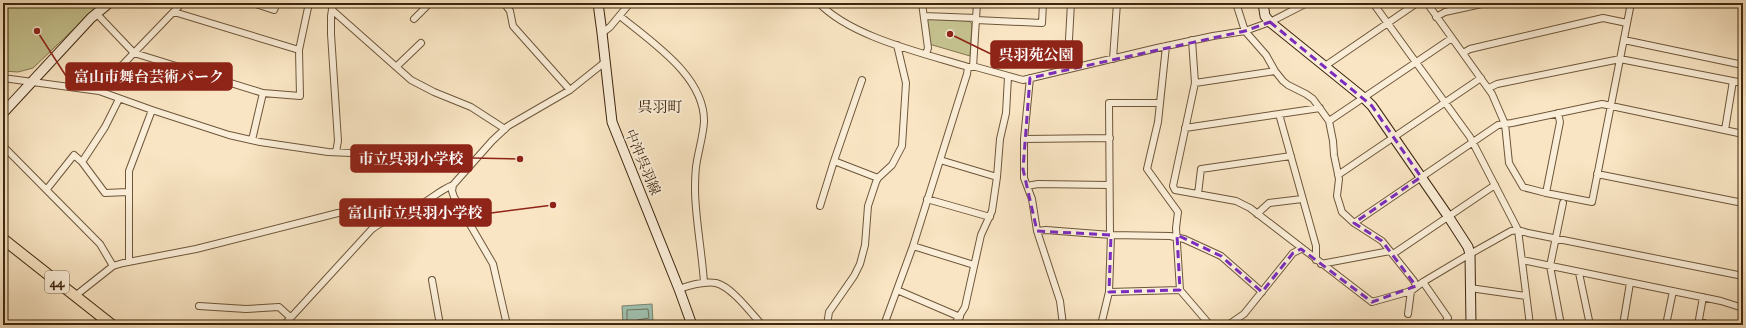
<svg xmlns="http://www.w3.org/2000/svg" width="1746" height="328" font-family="'IM FELL Great Primer','Noto Serif JP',serif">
<rect width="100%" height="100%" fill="#f9e5c3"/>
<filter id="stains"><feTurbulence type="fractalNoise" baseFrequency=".005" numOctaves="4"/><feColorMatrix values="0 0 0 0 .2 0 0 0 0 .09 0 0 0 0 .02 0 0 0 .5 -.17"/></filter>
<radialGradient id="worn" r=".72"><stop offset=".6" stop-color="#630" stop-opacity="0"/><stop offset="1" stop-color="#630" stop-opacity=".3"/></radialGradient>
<path fill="#c5c28f" stroke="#82744e" d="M3,3H101L33,68L18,72L3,71Z
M928,19L969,21L972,24L970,56L929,44L926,21Z"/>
<path fill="#9fc0ae" stroke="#78826e" d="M652,304L653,322L623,324L622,306Z"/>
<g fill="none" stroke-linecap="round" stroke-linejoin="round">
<path stroke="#6e735e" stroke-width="1" d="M627,325V310L648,309L649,318L637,320L635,325"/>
<defs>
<path id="street" d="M253,3L274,10L277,3
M333,3L331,16V34L338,141L336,152
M504,3L510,11L513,26L570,90
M819,3C851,37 923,53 968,67H976L1023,80L1157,48L1213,36L1245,31L1270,22L1307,3
M922,3L928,48L926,54
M1236,3L1245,31L1266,55L1275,71L1283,81L1288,85L1306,94L1313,99L1329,121L1333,141L1334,155L1339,179L1337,196L1342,212L1354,223L1382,241L1414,281L1416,286
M1373,3L1470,137L1518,230L1530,325
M1427,3L1492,94L1505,124L1509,163L1523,187L1546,193L1592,202L1631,3
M332,10L411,80L434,92L471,107L505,129
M174,12L299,50
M96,13L134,53L263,93L300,96L299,50L309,3
M620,16C651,42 705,76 704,122C703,137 698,152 696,167C695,175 695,184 695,192C696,223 702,252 704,283
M924,16L976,18
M1436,17L1445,12L1486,3
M414,19L430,3
M976,20L1042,23L1043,3
M602,33L610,27L630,3
M1069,39L1071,3
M1192,40L1195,83L1173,186L1175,190L1236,201L1250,208L1372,302L1411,291L1423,282L1470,254L1511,231L1518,230L1528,233L1743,276
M1624,40L1743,65
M1166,46L1158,122L1147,169L1178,212L1176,228L1180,290L1210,325
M1463,53L1470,49L1603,18L1627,23
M1113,59L1117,3
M1325,66L1417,3
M396,67L421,43
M973,67L977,3
M3,78L99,91L152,110L229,135L260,142L328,152L375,154L472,162
M1030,78L1024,139V178L1032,199L1037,231L1060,301L1063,325
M862,80L834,161L878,178
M1195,83L1275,71
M1489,88L1497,84L1620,59L1743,83
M99,91L105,83L182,3
M1279,114L1316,246V260
M1329,121L1452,38
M1185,128L1320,108
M1725,130L1733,81
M1024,139L1110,138
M252,140L263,93
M3,146L100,244L113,266
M940,160L997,177
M82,162L105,127L119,99
M1597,174L1743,203
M1338,175L1481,78
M1027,186L1038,184L1109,185
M47,189L74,155L82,162L105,193L128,192
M1546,193L1560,122L1558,113
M1198,194L1201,169L1291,156
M927,199L990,217
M820,206L834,161
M1257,214L1269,203L1302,199
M1354,223L1498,125L1512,123L1602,104L1743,134
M1037,231L1046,230L1111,235L1170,236L1184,239L1221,256L1262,292
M1110,235L1109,103H1160
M913,246L974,265
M1393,254L1495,185
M1522,260L1721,301L1743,308
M129,262V171L152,110
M1321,264L1390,251
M1579,273L1590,325
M432,280L440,325
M1423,282L1448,318L1443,325
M1470,288L1526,296
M679,289C691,285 704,281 716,283C732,287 751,313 762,325
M897,290L960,317
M1109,292L1180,290
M75,296L113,266L123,263L196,249L338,213C353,211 373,211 386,220
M199,306L246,309L279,307L290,317
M1408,314L1411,291
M1699,321L1709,325
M284,325L372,229C387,218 402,214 418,206C430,200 440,190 453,185
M507,325L493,264L454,197L452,191L453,185L492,141L508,126L570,90L605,62
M827,325L829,312L854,276L860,264L865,245L868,206L876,182L878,178L892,165L902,146L906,83L897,45
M884,325L913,246L967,74L968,67
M954,325L965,307L981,235L992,211L997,177L1000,139L1006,113L1008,77
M1101,325L1109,292L1111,235
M1228,325L1244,314L1293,253L1301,249
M1561,325L1550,266L1563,203
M1623,325L1630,283
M1666,325L1673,291
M1698,325L1703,297"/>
<path id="secondary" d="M598,3L602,33L612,122L679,289L692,325
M1263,3L1265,16L1270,22L1364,98L1372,106L1448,216L1468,247L1470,254L1471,325
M3,113L91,18L109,3"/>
<path id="primary" d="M3,239L112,325"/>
</defs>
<use href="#street" stroke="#6d563a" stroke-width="8"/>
<use href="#secondary" stroke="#3e260d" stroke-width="11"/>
<use href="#primary" stroke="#3e260d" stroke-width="12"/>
<use href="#street" stroke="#fbeed8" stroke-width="6"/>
<use href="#secondary" stroke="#fbeed8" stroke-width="9"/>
<use href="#primary" stroke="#f9e5c3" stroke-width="10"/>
</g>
<path fill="none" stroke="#7b2cbf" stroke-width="3" stroke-dasharray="8 5" stroke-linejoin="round" d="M1270,22L1372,106L1421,177L1354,223L1382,241L1416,286L1372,302L1301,249L1293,253L1262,292L1221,256L1177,235L1180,290L1109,292L1111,235L1037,231L1023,169L1030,78L1245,31Z"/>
<g text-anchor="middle" stroke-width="4" stroke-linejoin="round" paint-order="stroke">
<rect fill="#fbeed8" stroke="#77624a" stroke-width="1" x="45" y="271" width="24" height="22" rx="3"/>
<g font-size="13" font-weight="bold" fill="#3e260d">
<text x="57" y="287">44</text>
</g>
<g font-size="14" fill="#3e260d" stroke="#fbeed8">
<text transform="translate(643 162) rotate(67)" y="5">中沖呉羽線</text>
</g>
<g font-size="15" fill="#3e260d" stroke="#fbeed8">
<text x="660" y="112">呉羽町</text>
</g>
</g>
<path fill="none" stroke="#8f2418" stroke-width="1.5" d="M950 34L991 54M37 31L66 76M520 159L472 158M553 205L491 213"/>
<g fill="#8f2418" stroke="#fbeed8" stroke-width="1.5">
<circle cx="950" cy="34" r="4"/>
<circle cx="37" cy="31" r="4"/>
<circle cx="520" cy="159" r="4"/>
<circle cx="553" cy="205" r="4"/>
</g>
<g fill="#8f2418" stroke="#8f2418" stroke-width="1.5">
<rect x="991" y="41" width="91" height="27" rx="4"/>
<rect x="66" y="63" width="166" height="27" rx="4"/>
<rect x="351" y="145" width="121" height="27" rx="4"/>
<rect x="340" y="199" width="151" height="27" rx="4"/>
</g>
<g font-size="15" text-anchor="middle" font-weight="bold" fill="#fff">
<text x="1036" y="60">呉羽苑公園</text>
<text x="149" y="82">富山市舞台芸術パーク</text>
<text x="411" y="164">市立呉羽小学校</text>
<text x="415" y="218">富山市立呉羽小学校</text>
</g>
<rect width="1746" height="328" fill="none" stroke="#f9e5c3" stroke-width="16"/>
<rect x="4" y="4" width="1738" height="320" fill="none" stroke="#3e260d" stroke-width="2"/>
<rect x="8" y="8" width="1730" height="312" fill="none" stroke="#3e260d"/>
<rect width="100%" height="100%" filter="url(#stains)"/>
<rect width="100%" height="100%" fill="url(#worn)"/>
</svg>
